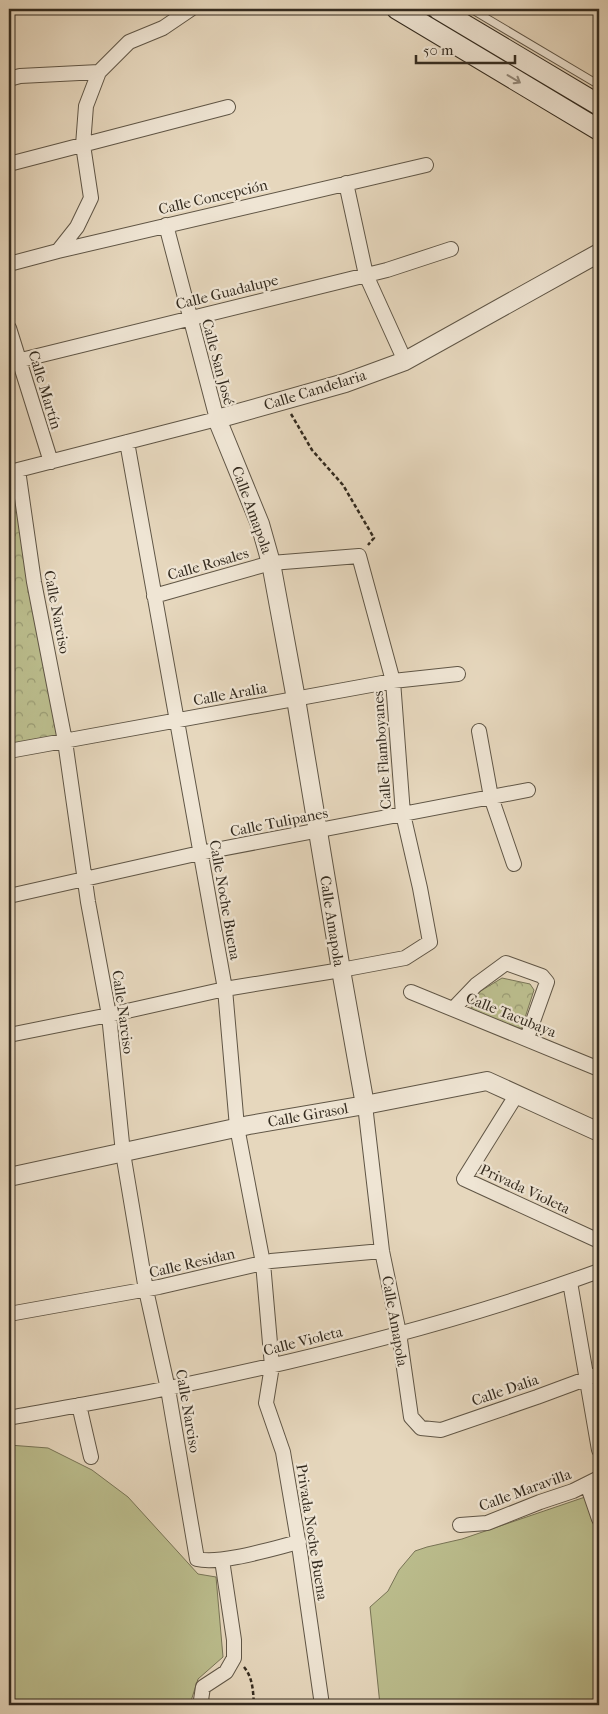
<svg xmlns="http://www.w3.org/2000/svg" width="608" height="1714" font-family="'IM FELL French Canon',serif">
<defs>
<pattern id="forest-crowns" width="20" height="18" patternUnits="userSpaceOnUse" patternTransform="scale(1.25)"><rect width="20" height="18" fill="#bbbd8d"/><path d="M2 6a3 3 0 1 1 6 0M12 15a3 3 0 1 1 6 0" fill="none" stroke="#999a73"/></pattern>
</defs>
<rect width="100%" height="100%" fill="#e6d7bd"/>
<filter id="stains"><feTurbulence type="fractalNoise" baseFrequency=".004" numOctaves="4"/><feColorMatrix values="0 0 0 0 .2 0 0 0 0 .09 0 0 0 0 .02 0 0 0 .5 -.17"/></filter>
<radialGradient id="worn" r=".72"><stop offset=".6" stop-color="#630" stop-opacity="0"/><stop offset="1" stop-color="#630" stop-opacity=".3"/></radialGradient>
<path fill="#bbbd8d" stroke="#787456" d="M9,1445L48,1448L92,1470L128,1497L198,1574L216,1577L223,1657L198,1679L191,1701L193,1705H9Z
M588,1496L599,1529V1705H380L370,1607L388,1591L399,1570L415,1551L427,1547L462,1539Z"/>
<path fill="url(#forest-crowns)" stroke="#787456" d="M18,470L65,741L9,751V473Z
M502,978L530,984L534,990L521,1030L469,1012L479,992Z"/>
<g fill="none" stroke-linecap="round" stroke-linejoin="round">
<defs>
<path id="service" d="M471,9L599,85"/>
<path id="minor" d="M9,79L20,76L99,72
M9,164L228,107
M346,183L366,275L405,361
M58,251L77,227L91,198L83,145L86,106L99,72L129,42L163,28L191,9
M9,264L58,251L426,165
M9,328L51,462
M9,363L387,270L451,249
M127,442L225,989L237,1127L263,1263L272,1366L266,1403L283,1452L300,1552L322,1705
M18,470L34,582L65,741L88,902L109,1015L123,1153L146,1290L168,1389L197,1559C220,1565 274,1548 299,1542
M10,472L217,419L166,225
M479,731L491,797L514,864
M9,751L393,681L458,674
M9,896L200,853L528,790
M411,992L599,1069
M453,1009L476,985L506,963L542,976L547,982L527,1038
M9,1035L109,1015L225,989L341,970L405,958L430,942L420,888L403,814L393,681L359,556L271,563L154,596
M517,1094L464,1179L599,1241
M365,1105L382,1251L399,1333L411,1417L421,1428L441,1430L537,1397L599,1374
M570,1282L599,1450
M9,1314L159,1287L271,1261L382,1251
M79,1405L91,1457
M9,1418C62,1408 116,1399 169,1388C314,1358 460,1322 599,1271
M587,1484L599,1519
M460,1525L487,1523L540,1502L573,1491L599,1478
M204,1705L201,1700L203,1687L226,1672L234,1658V1640L222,1560"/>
<path id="tertiary" d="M365,1105L341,970L296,699L271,563L260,524L217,419L345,383L405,361L599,253
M9,1177L249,1125L365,1105L487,1081L599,1132"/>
<path id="secondary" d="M397,9L599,130
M438,9L599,105"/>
</defs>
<use href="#service" stroke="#605646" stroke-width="9"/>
<use href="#minor" stroke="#605646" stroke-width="16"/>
<use href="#tertiary" stroke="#605646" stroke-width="20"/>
<use href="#secondary" stroke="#342b1f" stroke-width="22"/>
<path stroke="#342b1f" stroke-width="2.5" stroke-dasharray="4 2.5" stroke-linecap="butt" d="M291,414L312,450L343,485L374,538L368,545
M244,1667C253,1678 253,1691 254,1705"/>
<use href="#service" stroke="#efe5d4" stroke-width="7"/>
<use href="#minor" stroke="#efe5d4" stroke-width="14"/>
<use href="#tertiary" stroke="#efe5d4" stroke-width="18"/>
<use href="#secondary" stroke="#efe5d4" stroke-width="20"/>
</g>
<defs><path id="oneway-shaft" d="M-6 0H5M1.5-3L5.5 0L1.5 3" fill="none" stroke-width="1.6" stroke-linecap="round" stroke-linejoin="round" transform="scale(1.25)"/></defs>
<use stroke="#92887a" href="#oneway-shaft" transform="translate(514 79) rotate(31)"/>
<g text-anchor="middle" stroke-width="4.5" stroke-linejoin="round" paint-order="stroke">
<g font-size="15" fill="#342b1f" stroke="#efe5d4">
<text transform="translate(213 197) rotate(-13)" y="5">Calle Concepción</text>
<text transform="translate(227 292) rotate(-14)" y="5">Calle Guadalupe</text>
<text transform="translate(218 362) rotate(75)" y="5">Calle San José</text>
<text transform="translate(45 390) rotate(73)" y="5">Calle Martín</text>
<text transform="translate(315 390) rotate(-17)" y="5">Calle Candelaria</text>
<text transform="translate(252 510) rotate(70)" y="5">Calle Amapola</text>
<text transform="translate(208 564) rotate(-16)" y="5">Calle Rosales</text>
<text transform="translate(57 612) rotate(79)" y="5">Calle Narciso</text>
<text transform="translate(230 694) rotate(-10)" y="5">Calle Aralia</text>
<text transform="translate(382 750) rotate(-94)" y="5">Calle Flamboyanes</text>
<text transform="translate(279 822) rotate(-11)" y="5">Calle Tulipanes</text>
<text transform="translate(225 900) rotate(80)" y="5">Calle Noche Buena</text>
<text transform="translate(332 921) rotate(81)" y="5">Calle Amapola</text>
<text transform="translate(123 1012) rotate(82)" y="5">Calle Narciso</text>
<text transform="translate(511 1015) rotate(22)" y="5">Calle Tacubaya</text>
<text transform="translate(308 1115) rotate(-10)" y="5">Calle Girasol</text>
<text transform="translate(525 1189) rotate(25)" y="5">Privada Violeta</text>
<text transform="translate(192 1263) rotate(-13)" y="5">Calle Residan</text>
<text transform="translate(395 1321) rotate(80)" y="5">Calle Amapola</text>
<text transform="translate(303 1341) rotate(-14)" y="5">Calle Violeta</text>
<text transform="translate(505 1390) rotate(-19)" y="5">Calle Dalia</text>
<text transform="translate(188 1411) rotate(80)" y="5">Calle Narciso</text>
<text transform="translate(525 1490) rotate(-20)" y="5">Calle Maravilla</text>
<text transform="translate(312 1532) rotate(81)" y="5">Privada Noche Buena</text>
</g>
</g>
<rect width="608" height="1714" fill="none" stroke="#e6d7bd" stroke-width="30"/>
<rect x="10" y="10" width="588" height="1694" fill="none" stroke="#342b1f" stroke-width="2.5"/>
<rect x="15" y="15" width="578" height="1684" fill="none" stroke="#342b1f"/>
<path d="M416 55v8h99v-8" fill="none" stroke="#342b1f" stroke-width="2.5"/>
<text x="423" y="55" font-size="15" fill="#342b1f" stroke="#efe5d4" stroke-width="4" paint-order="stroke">50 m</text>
<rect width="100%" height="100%" filter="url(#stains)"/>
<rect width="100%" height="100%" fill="url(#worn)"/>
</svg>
